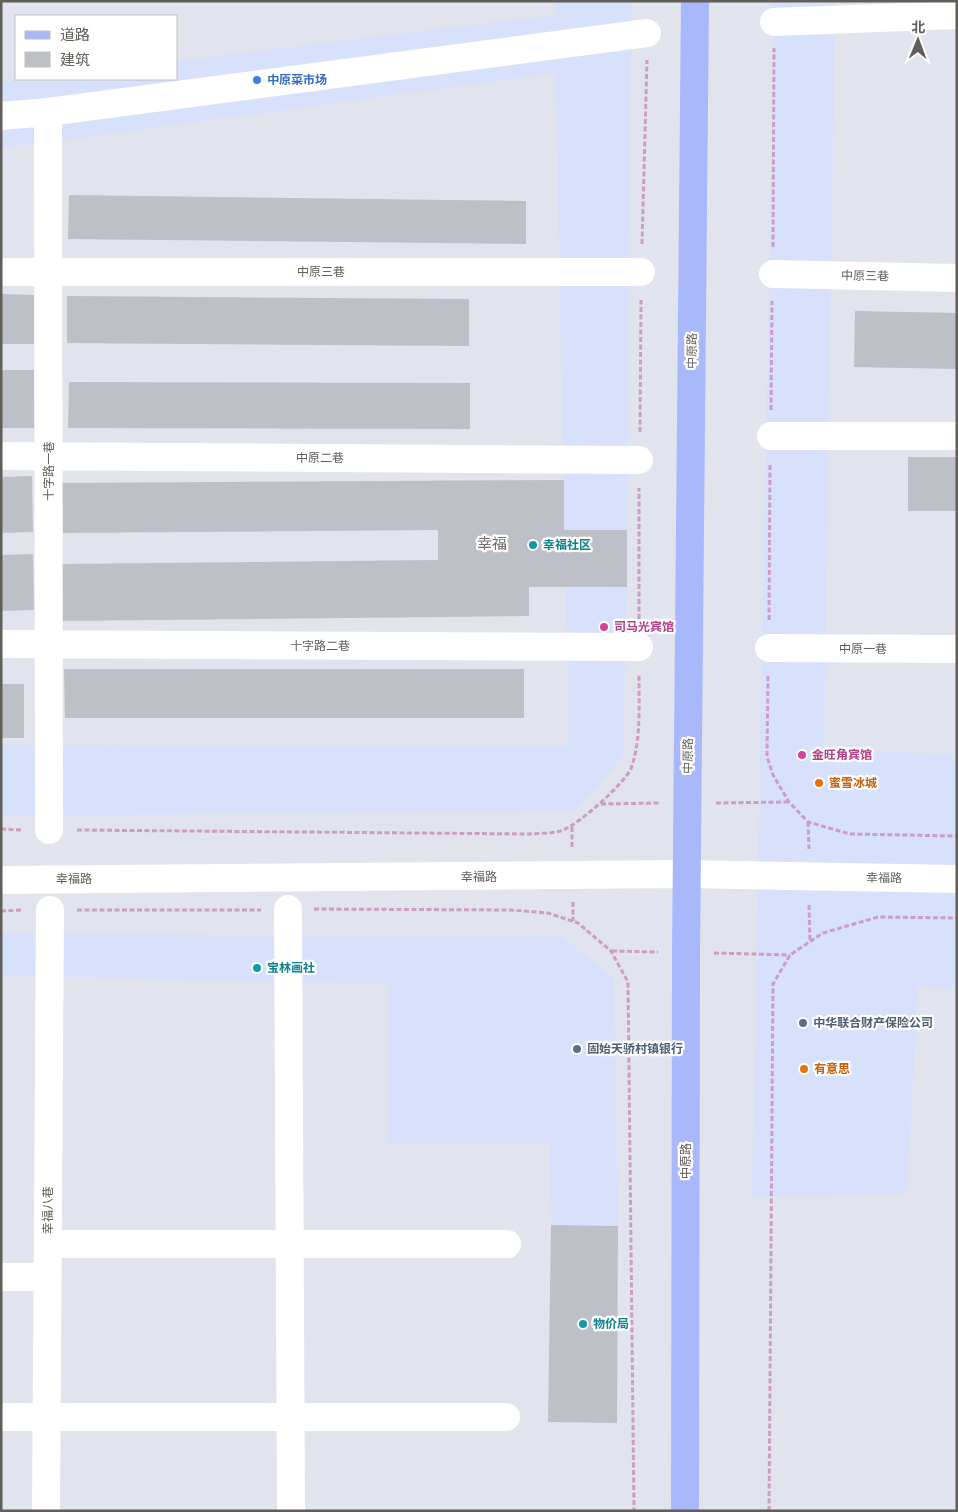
<svg xmlns="http://www.w3.org/2000/svg" width="958" height="1512" font-family="Ubuntu,'Noto Sans SC',sans-serif">
<rect width="100%" height="100%" fill="#e1e4ec"/>
<path fill="#d7e1fc" d="M556,1H631L627,530H564L556,73L49,142L1,147V82L30,79H176V61L556,15Z
M774,1H835L824,750L957,754V989L918,987L907,1194L752,1197Z
M627,587L623,757L575,811L1,816V745L569,746L566,588Z
M1,934L561,936L614,978L618,1226L551,1225L550,1144L387,1143L388,984L1,975Z"/>
<path fill="#bec0c7" d="M69,195L526,201V244L68,239Z
M1,294L34,295V344H1Z
M67,296L469,299V346L67,343Z
M855,311L957,313V369L854,367Z
M1,370H34V428H1Z
M69,382L470,383V429L68,428Z
M908,457H957V511H908Z
M32,476L33,532L1,533V477Z
M564,480V530H627V587H529V616L57,621L56,564L438,560V530L63,533L62,483Z
M33,554L34,610L1,611V555Z
M64,669H524V718H65Z
M1,684H24V738H1Z
M551,1225L618,1226L617,1423L548,1422Z"/>
<g fill="none" stroke-linecap="round" stroke-linejoin="round">
<path stroke="#cd9ec2" stroke-width="3" stroke-dasharray="5 2.5" stroke-linecap="butt" d="M642,244L647,60
M773,247L774,48
M771,410L772,301
M640,432L641,300
M639,619V488
M769,620L770,463
M768,676L767,757L773,775L789,802L808,822L850,834L957,836
M716,803L789,802
M601,804L659,803
M808,822L809,849
M572,827V848
M1,829L21,830
M77,830L529,834C540,833 553,834 563,830C578,825 628,781 632,766C641,737 639,705 639,675
M573,902V921
M809,905L810,942
M314,909L512,910L548,913L578,923L611,951L628,982L634,1511
M77,910H261
M1,911L21,910
M612,951L658,952
M714,953L790,955
M769,1511L773,984L790,955L823,933L878,917L957,918"/>
<path stroke="#fff" stroke-width="28" d="M774,22L957,15
M48,112L49,830
M1,116L48,112L647,33
M1,272H641
M773,274L957,278
M771,436H957
M1,456L639,460
M1,644L639,647
M769,648L957,649
M1,880L686,874L957,879
M288,909L291,1511
M48,1244H507
M1,1277H48
M1,1417H506
M46,1511L50,910"/>
<path stroke="#a8b8fb" stroke-width="28" d="M685,1511L686,953L695,1"/>
</g>
<circle fill="#3f7fe0" stroke="#fff" stroke-width="2" cx="257" cy="80" r="5"/>
<g fill="#0f9aa8" stroke="#fff" stroke-width="2">
<circle cx="533" cy="545" r="5"/>
<circle cx="257" cy="968" r="5"/>
<circle cx="583" cy="1324" r="5"/>
</g>
<g fill="#d1479c" stroke="#fff" stroke-width="2">
<circle cx="604" cy="627" r="5"/>
<circle cx="802" cy="755" r="5"/>
</g>
<g fill="#e8710a" stroke="#fff" stroke-width="2">
<circle cx="819" cy="783" r="5"/>
<circle cx="804" cy="1069" r="5"/>
</g>
<g fill="#5c6f8a" stroke="#fff" stroke-width="2">
<circle cx="803" cy="1023" r="5"/>
<circle cx="577" cy="1049" r="5"/>
</g>
<g text-anchor="middle" stroke-width="4.5" stroke-linejoin="round" paint-order="stroke">
<g font-size="12" font-weight="bold" fill="#366cbe" stroke="#fff" text-anchor="start">
<text x="267" y="84">中原菜市场</text>
</g>
<g font-size="12" fill="#615e5a" stroke="#fff">
<text x="321" y="276">中原三巷</text>
<text transform="translate(865 276) rotate(1)" y="4">中原三巷</text>
<text transform="translate(692 351) rotate(-89)" y="4">中原路</text>
<text x="320" y="462">中原二巷</text>
<text transform="translate(49 471) rotate(-90)" y="4">十字路一巷</text>
<text x="320" y="650">十字路二巷</text>
<text x="863" y="653">中原一巷</text>
<text transform="translate(688 756) rotate(-89)" y="4">中原路</text>
<text x="479" y="881">幸福路</text>
<text transform="translate(884 878) rotate(1)" y="4">幸福路</text>
<text x="74" y="883">幸福路</text>
<text transform="translate(686 1161) rotate(-90)" y="4">中原路</text>
<text transform="translate(48 1210) rotate(-90)" y="4">幸福八巷</text>
</g>
<g font-size="12" font-weight="bold" fill="#0d838f" stroke="#fff" text-anchor="start">
<text x="543" y="549">幸福社区</text>
<text x="267" y="972">宝林画社</text>
<text x="593" y="1328">物价局</text>
</g>
<g font-size="12" font-weight="bold" fill="#b23c85" stroke="#fff" text-anchor="start">
<text x="614" y="631">司马光宾馆</text>
<text x="812" y="759">金旺角宾馆</text>
</g>
<g font-size="12" font-weight="bold" fill="#c56008" stroke="#fff" text-anchor="start">
<text x="829" y="787">蜜雪冰城</text>
<text x="814" y="1073">有意思</text>
</g>
<g font-size="12" font-weight="bold" fill="#4e5e75" stroke="#fff" text-anchor="start">
<text x="813" y="1027">中华联合财产保险公司</text>
<text x="587" y="1053">固始天骄村镇银行</text>
</g>
<g font-size="15" fill="#736f6b" stroke="#fff">
<text x="492" y="549">幸福</text>
</g>
</g>
<rect width="958" height="1512" fill="none" stroke="#615e5a" stroke-width="5"/>
<rect x="15" y="15" width="162" height="65" fill="#ffffff" stroke="#c0bfbd"/>
<rect x="25" y="31" width="25" height="8" fill="#a8b8fb" stroke="#c0bfbd"/>
<text x="60" y="40" font-size="15" fill="#615e5a">道路</text>
<rect x="25" y="52" width="25" height="15" fill="#bec0c7" stroke="#c0bfbd"/>
<text x="60" y="65" font-size="15" fill="#615e5a">建筑</text>
<g transform="translate(918 40) rotate(1)" stroke="#ffffff" stroke-width="4" paint-order="stroke">
<path d="M0-4L9 19L0 12L-9 19Z" fill="#615e5a"/>
<text y="-8" font-size="14" font-weight="bold" text-anchor="middle" fill="#615e5a">北</text>
</g>
</svg>
